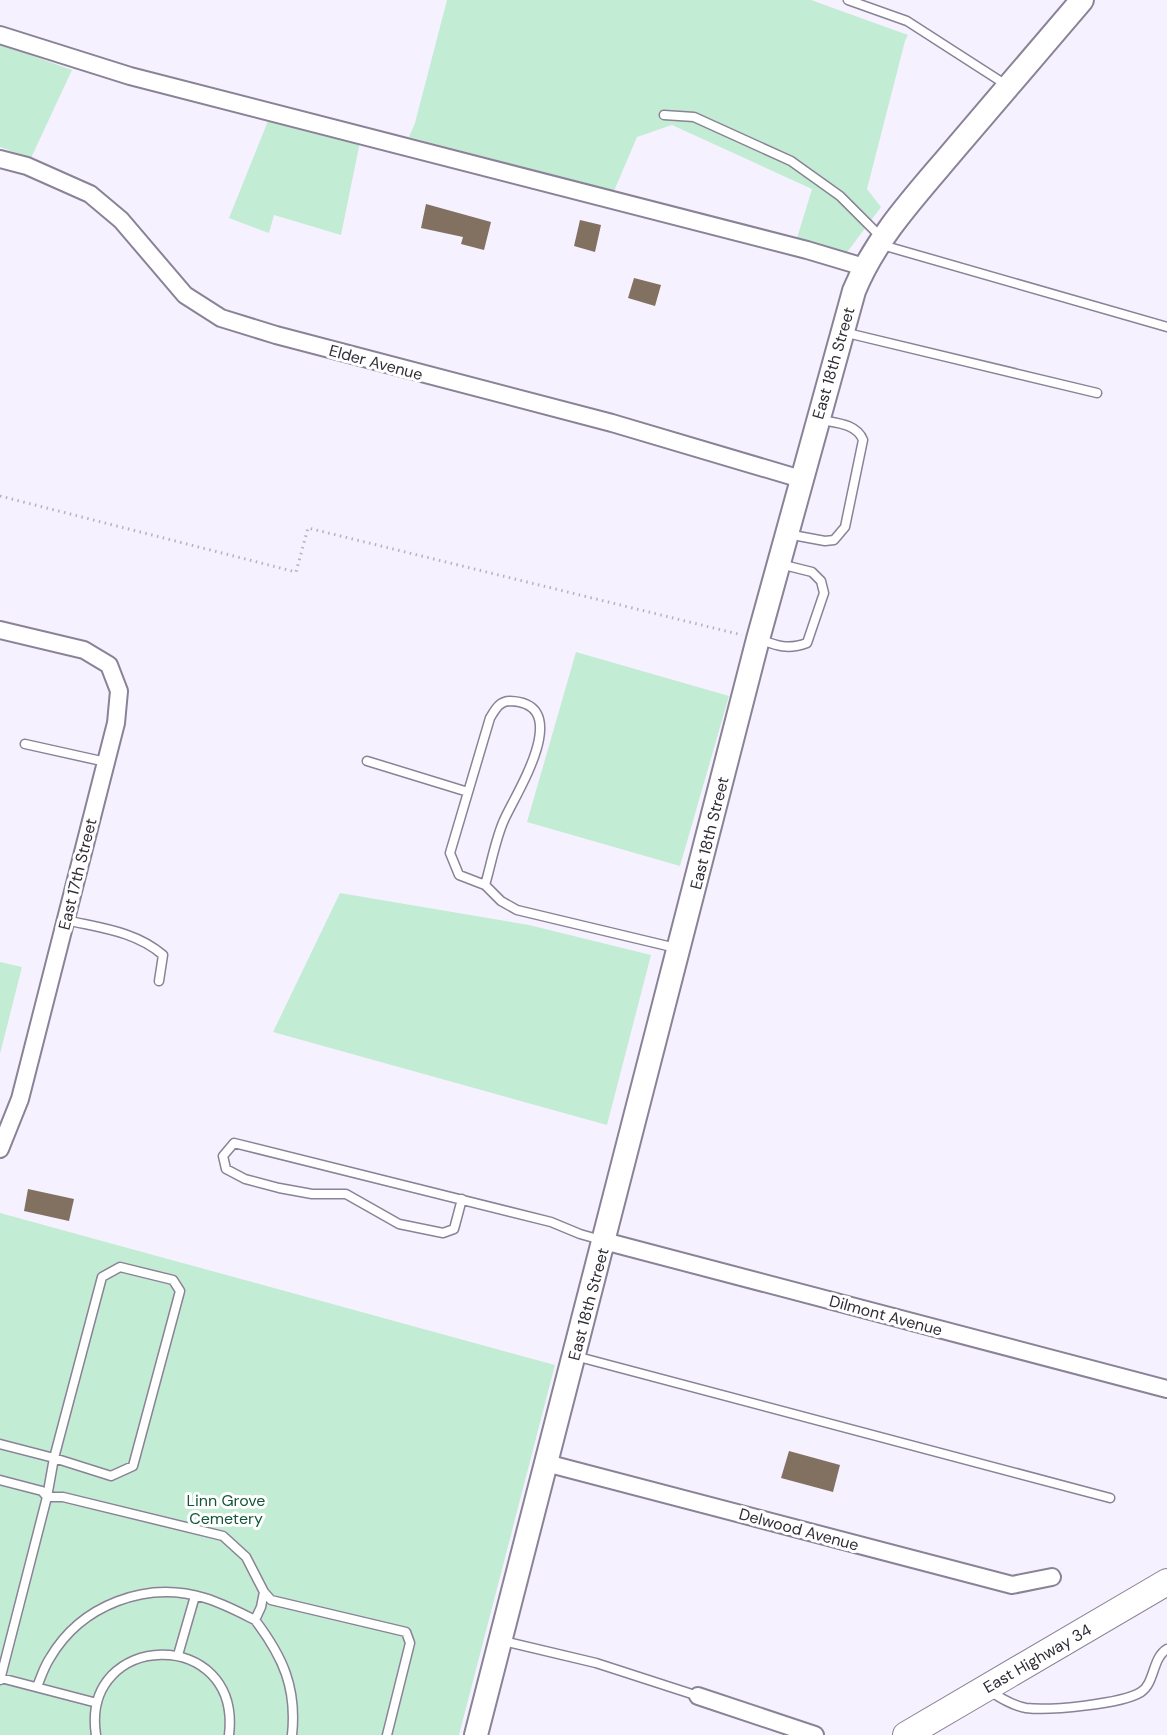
<svg xmlns="http://www.w3.org/2000/svg" width="1167" height="1735" font-family="'DM Sans',sans-serif">
<rect width="100%" height="100%" fill="#f6f1ff"/>
<path fill="#c3ecd4" d="M447,0H811L908,35L905,41L867,189L881,207L845,255L797,238L812,189L672,125L637,137L614,191L409,137L415,123Z
M0,44L72,70L31,158L0,147Z
M272,111L360,142L341,235L274,215L269,233L229,218Z
M576,652L729,696L680,866L527,822Z
M340,893L529,925L651,955L607,1125L273,1032Z
M0,962L22,967L0,1054Z
M0,1213L555,1365L459,1735H0Z"/>
<path fill="#827061" d="M426,204L491,222L484,250L461,244L463,237L421,228Z
M580,220L601,225L595,252L574,246Z
M634,278L661,285L655,306L628,298Z
M28,1189L74,1199L69,1221L24,1211Z
M789,1451L840,1465L833,1492L781,1478Z"/>
<g fill="none" stroke-linecap="round" stroke-linejoin="round">
<defs>
<path id="lane" d="M848,0L907,21L1008,86
M664,115L694,117L791,161L840,196L881,237
M882,245L1167,327
M843,332L1097,393
M787,534L825,541L834,540L845,527L863,440C857,424 837,423 821,420
M759,639C777,646 788,650 807,643L824,593L821,581L812,572L780,564
M25,744L106,762
M367,761L468,792
M485,885L459,875L450,853L490,718C495,710 499,701 510,701C574,703 518,790 505,818C496,836 491,865 485,885L501,901L517,910L676,948
M66,920C100,928 135,931 163,955L159,981
M462,1199L454,1229L443,1233L399,1224L346,1194H312L279,1188L245,1179L226,1169L223,1156L234,1143L551,1222L580,1234L601,1240
M575,1356L1110,1498
M0,1444L54,1458L111,1476L133,1466L180,1291L173,1280L120,1267L102,1277L54,1458L47,1497H63L223,1536L246,1557L264,1592L261,1607L255,1620C283,1657 297,1688 292,1735
M0,1480L42,1491L47,1497L0,1680
M264,1592L271,1600L406,1632L410,1643L387,1735
M503,1641L596,1663L698,1696
M178,1655L195,1596
M1,1678L97,1703
M37,1687C41,1677 44,1667 50,1658C81,1605 146,1580 205,1598C222,1603 239,1612 255,1620
M988,1690C999,1697 1013,1706 1026,1708C1049,1711 1122,1704 1141,1692C1155,1683 1152,1658 1167,1649
M96,1735C80,1630 242,1626 229,1735"/>
<path id="street" d="M0,35L130,76L807,250L864,267
M0,159L27,166L90,194L121,220L185,295L221,318L276,335L612,423L801,479
M0,630L84,650L109,665L119,691L116,723L20,1099L0,1149
M604,1241L1167,1389
M546,1463L1012,1585L1052,1577
M698,1696L815,1735"/>
<path id="secondary" d="M476,1735L758,639L854,291C876,237 917,194 954,150C997,100 1039,50 1082,0"/>
<path id="primary" d="M906,1735L1167,1582"/>
</defs>
<use href="#lane" stroke="#8a8296" stroke-width="11"/>
<use href="#street" stroke="#8a8296" stroke-width="20"/>
<use href="#secondary" stroke="#8a8296" stroke-width="26"/>
<use href="#primary" stroke="#8a8296" stroke-width="28"/>
<path stroke="#b6b2be" stroke-width="3" stroke-dasharray="1.5 4.5" stroke-linecap="butt" d="M0,496L296,572L308,528L742,635"/>
<use href="#lane" stroke="#fff" stroke-width="8"/>
<use href="#street" stroke="#fff" stroke-width="16"/>
<use href="#secondary" stroke="#fff" stroke-width="22"/>
<use href="#primary" stroke="#fff" stroke-width="26"/>
</g>
<g text-anchor="middle" stroke-width="6" stroke-linejoin="round" paint-order="stroke">
<g font-size="16" fill="#312d36" stroke="#fff">
<text transform="translate(376 362) rotate(15)" y="6">Elder Avenue</text>
<text transform="translate(833 363) rotate(-74)" y="6">East 18th Street</text>
<text transform="translate(709 833) rotate(-76)" y="6">East 18th Street</text>
<text transform="translate(77 874) rotate(-76)" y="6">East 17th Street</text>
<text transform="translate(588 1304) rotate(-75)" y="6">East 18th Street</text>
<text transform="translate(886 1315) rotate(15)" y="6">Dilmont Avenue</text>
<text transform="translate(799 1529) rotate(15)" y="6">Delwood Avenue</text>
<text transform="translate(1037 1658) rotate(-30)" y="6">East Highway 34</text>
</g>
<g font-size="16" fill="#14563a" stroke="#fff">
<text x="226" y="1506">Linn Grove<tspan x="226" dy="18">Cemetery</tspan></text>
</g>
</g>
</svg>
